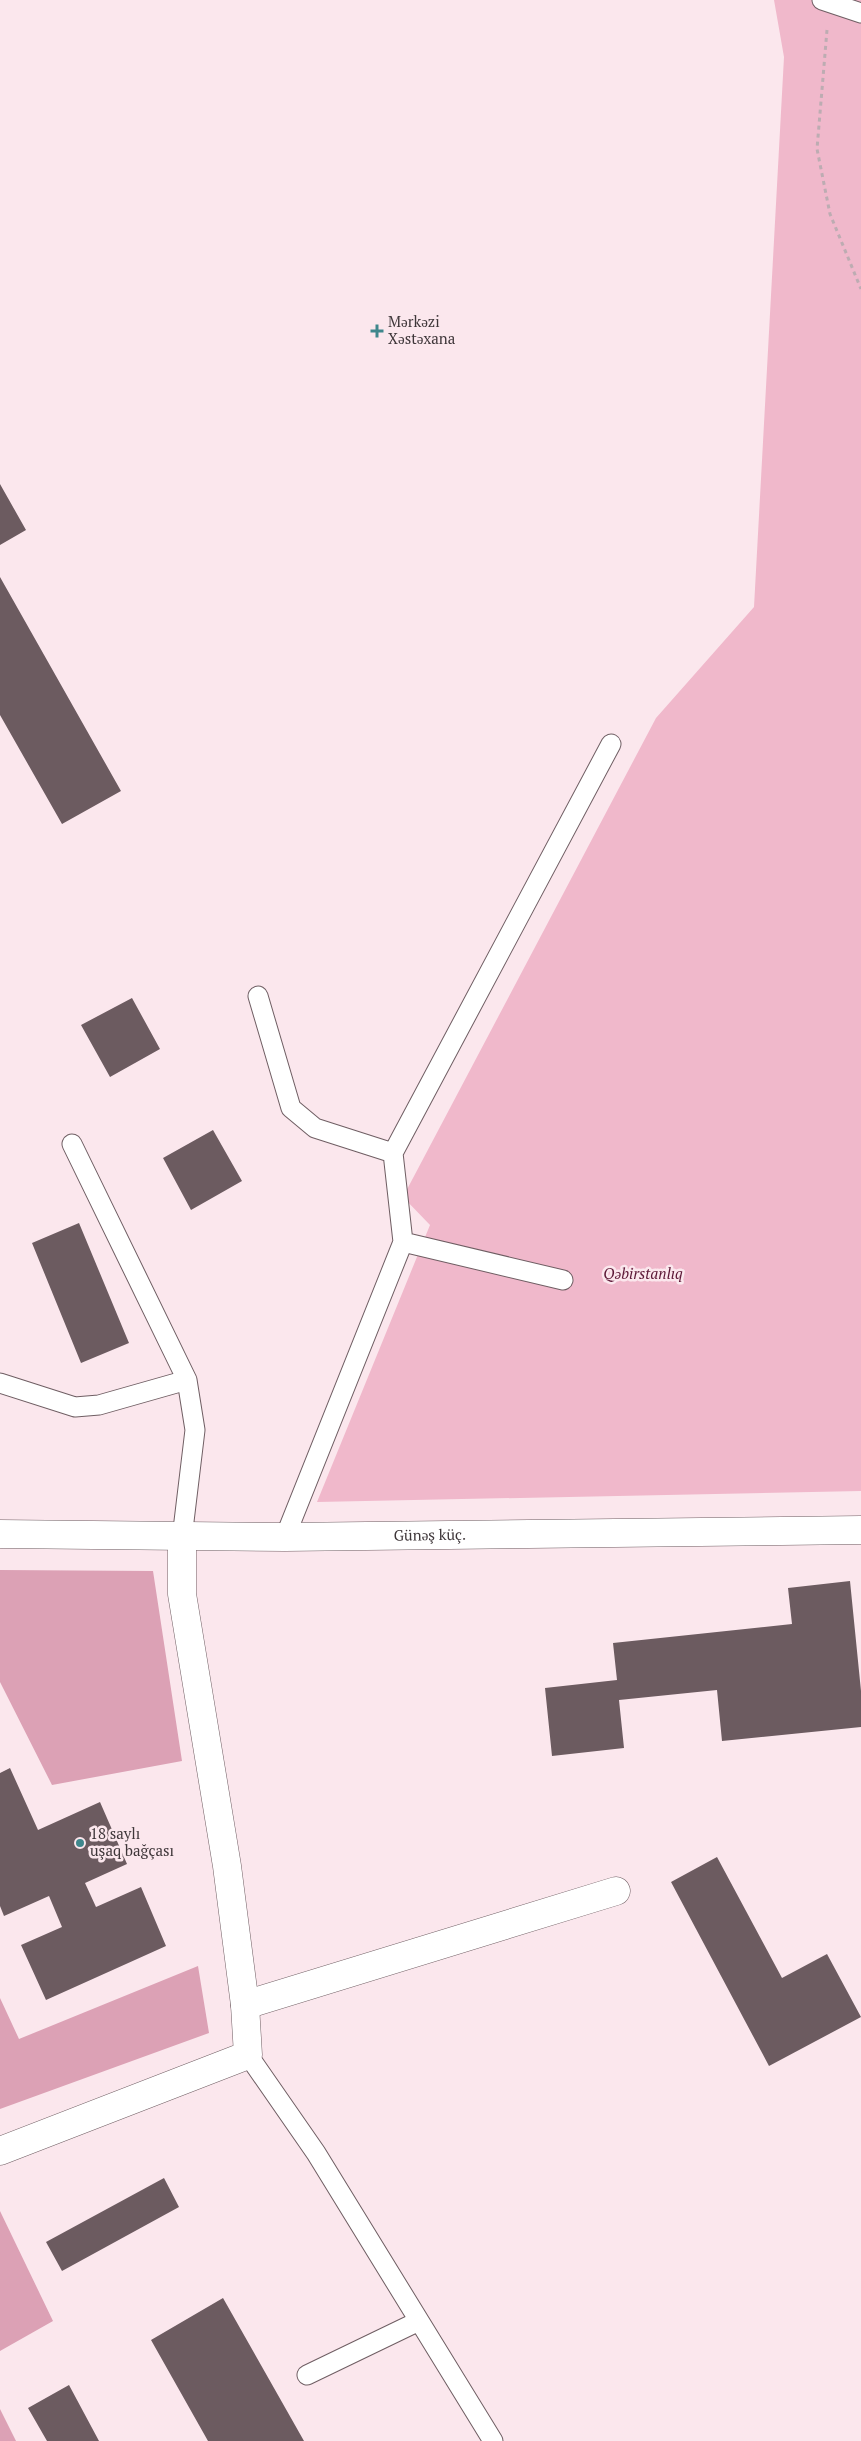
<svg xmlns="http://www.w3.org/2000/svg" width="861" height="2441" font-family="'PT Serif',serif">
<rect width="100%" height="100%" fill="#fbe7ed"/>
<path fill="#f0b8cb" d="M774,0H861V1491L317,1502L430,1225L403,1197L656,718L754,607L784,57Z"/>
<path fill="#dca1b5" d="M0,1570L153,1571L182,1761L52,1785L0,1682Z
M198,1966L209,2033L0,2109V1998L19,2039Z
M0,2211L53,2321L0,2351Z
M0,2409L16,2441H0Z"/>
<path fill="#6c5b60" d="M0,484L26,530L0,545Z
M0,577L121,791L62,824L0,715Z
M132,998L160,1049L110,1077L81,1025Z
M213,1130L242,1181L191,1210L163,1158Z
M79,1223L129,1343L81,1363L32,1243Z
M850,1581L861,1691V1727L722,1741L717,1690L619,1700L624,1748L552,1756L545,1688L617,1680L613,1643L792,1624L788,1588Z
M10,1768L38,1830L100,1802L127,1864L85,1883L96,1907L141,1887L166,1946L46,2000L21,1945L62,1927L49,1896L4,1916L0,1906V1773Z
M717,1857L782,1978L827,1954L861,2017L769,2066L671,1882Z
M164,2178L179,2207L62,2271L46,2242Z
M223,2298L304,2441H208L151,2340Z
M69,2385L99,2441H47L28,2408Z"/>
<g fill="none" stroke-linecap="round" stroke-linejoin="round">
<defs>
<path id="service" d="M822,0L861,13
M258,996L291,1108L315,1128L393,1153L403,1242L285,1537
M72,1144L187,1380L195,1430L182,1538
M393,1153L611,744
M403,1242L563,1280
M0,1383L75,1407L99,1405L187,1380
M248,2055L316,2153L493,2441
M307,2375L419,2321"/>
<g id="minor">
<path id="s1" d="M0,1534L285,1537L861,1530"/>
<path d="M245,2005L616,1891"/>
<path d="M0,2151L248,2055L245,2005L227,1866L182,1594V1538"/>
</g>
</defs>
<use href="#service" stroke="#6f5e63" stroke-width="21"/>
<use href="#minor" stroke="#6f5e63" stroke-width="29"/>
<path stroke="#bdacb2" stroke-width="3" stroke-dasharray="4 4" stroke-linecap="butt" d="M827,30L817,149L830,214L861,289"/>
<use href="#service" stroke="#fff" stroke-width="19"/>
<use href="#minor" stroke="#fff" stroke-width="28"/>
</g>
<g fill="#3f878c" stroke="#fbe7ed" stroke-width="2">
<path d="M374.5 323.5h5v5h5v5h-5v5h-5v-5h-5v-5h5z"/>
<circle cx="80" cy="1843" r="5"/>
</g>
<g text-anchor="middle" stroke-width="5" stroke-linejoin="round" paint-order="stroke">
<g font-size="15" fill="#3e3639" stroke="#fbe7ed" text-anchor="start">
<text x="388" y="327">Mərkəzi<tspan x="388" dy="17">Xəstəxana</tspan></text>
<text x="90" y="1839">18 saylı<tspan x="90" dy="17">uşaq bağçası</tspan></text>
</g>
<g font-size="15" font-style="italic" fill="#5c1736" stroke="#fbe7ed">
<text x="643" y="1279">Qəbirstanlıq</text>
</g>
<g font-size="15" fill="#3e3639" stroke="#fbe7ed">
<text dy="5" stroke="none"><textPath href="#s1" startOffset="430">Günəş küç.</textPath></text>
</g>
</g>
</svg>
